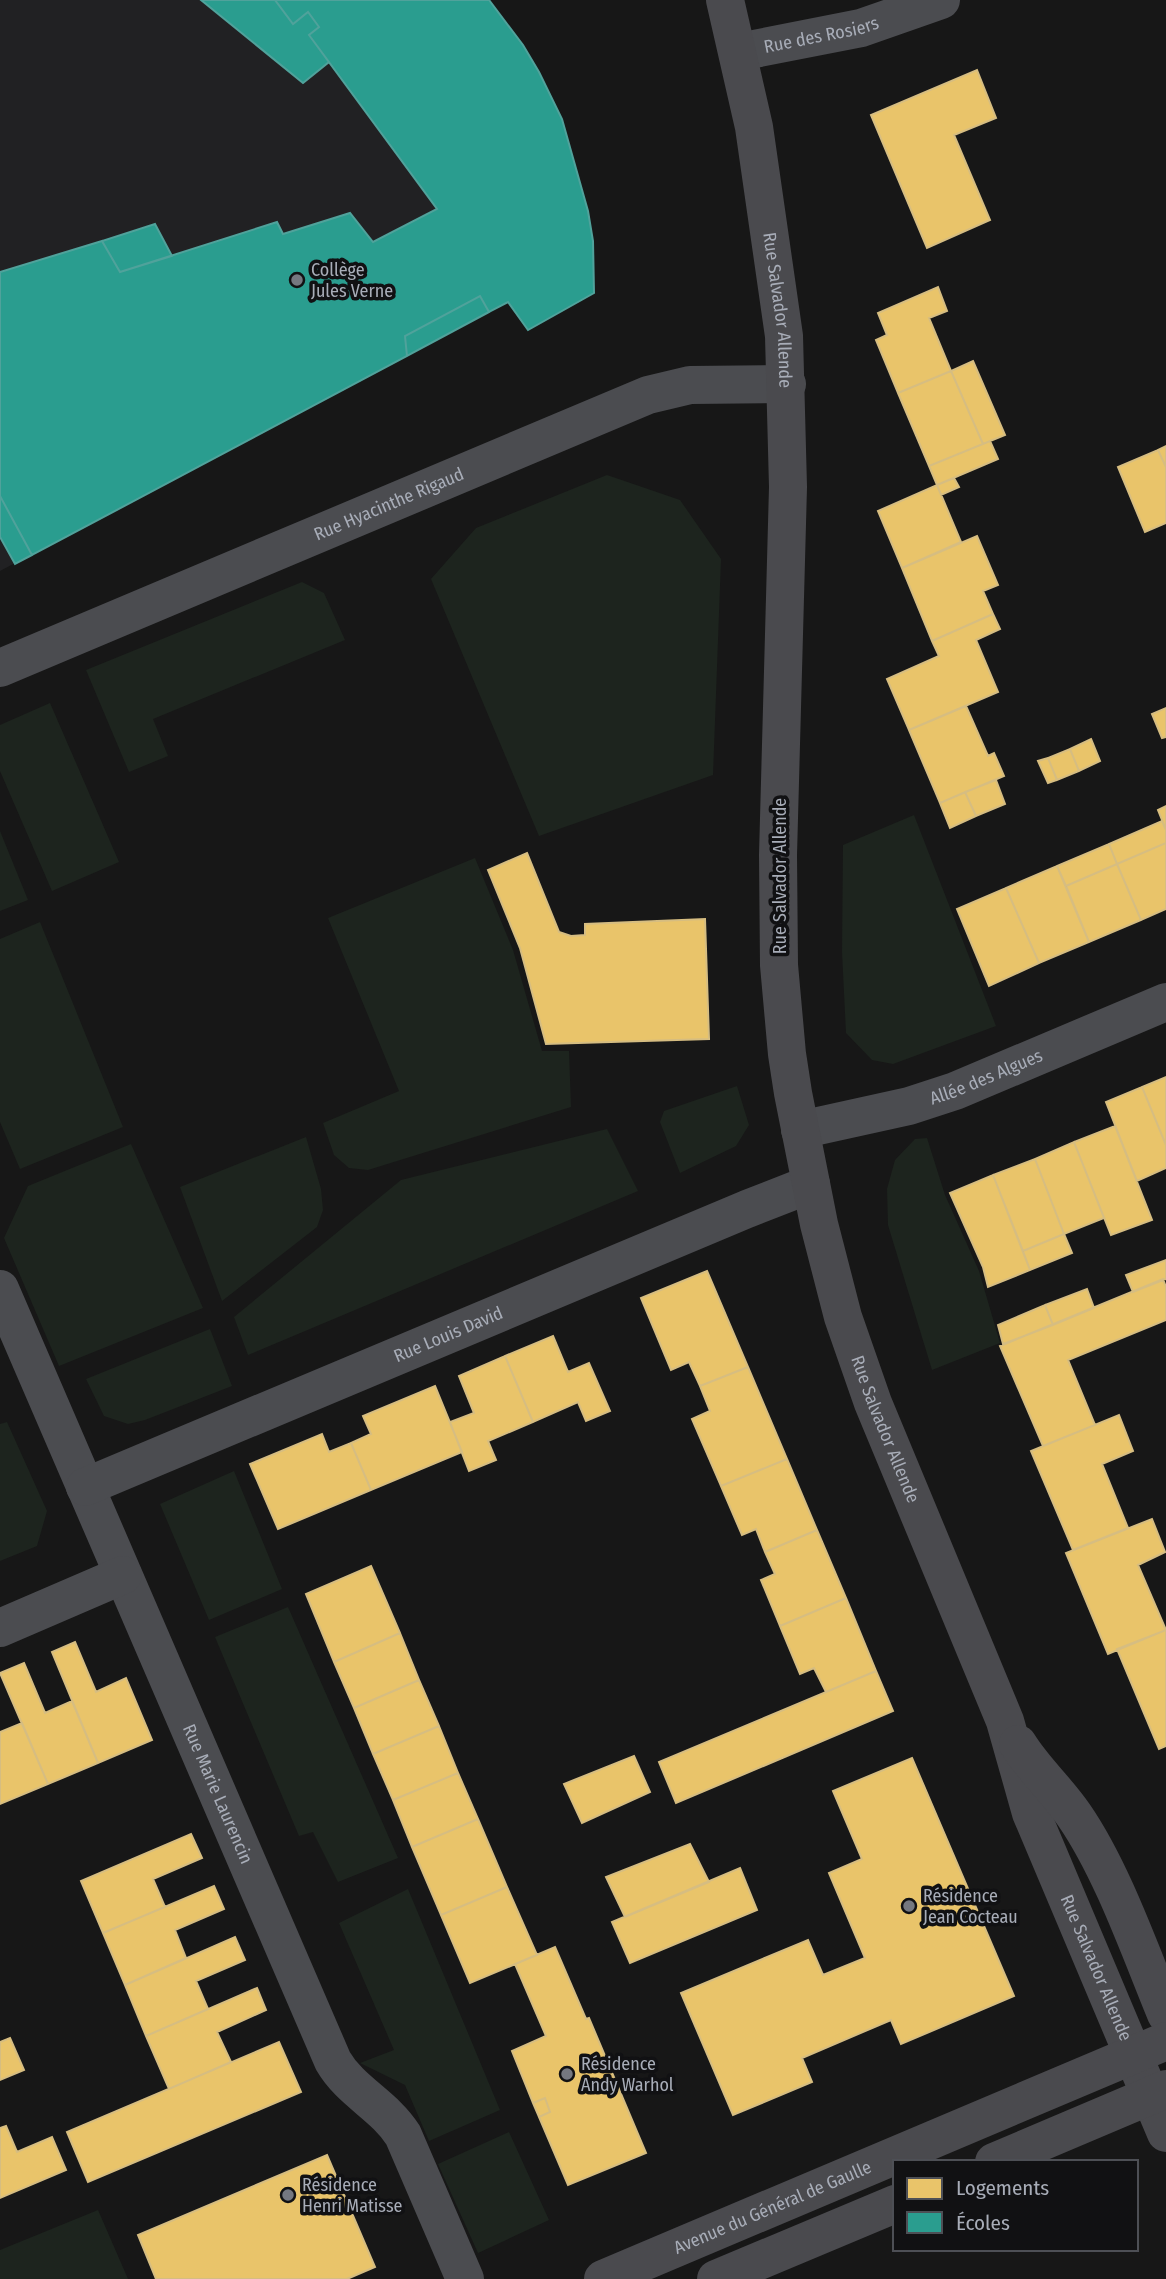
<svg xmlns="http://www.w3.org/2000/svg" width="1166" height="2279" font-family="'Fira Sans Condensed',sans-serif">
<rect width="100%" height="100%" fill="#171717"/>
<path fill="#212123" d="M0,0H489L523,45L539,72L562,119L588,211L593,241L594,293L528,330L507,303L0,571Z"/>
<path fill="#1d241e" d="M607,475L680,500L721,559L713,775L539,836L431,579L476,528Z
M302,582L324,593L345,640L153,719L168,756L129,772L86,670Z
M50,703L119,862L52,891L0,771V725Z
M914,815L996,1026L893,1064L872,1060L846,1033L842,952L843,845Z
M0,831L28,900L0,911Z
M475,858L513,950L542,1051H569L571,1107L368,1170L349,1168L334,1155L323,1123L399,1091L328,918Z
M40,922L123,1127L20,1169L0,1122V939Z
M737,1086L749,1125L736,1146L680,1173L660,1122L664,1111Z
M607,1129L638,1191L248,1355L234,1317L401,1180Z
M306,1137L321,1189L323,1210L317,1227L222,1301L180,1187Z
M927,1138L945,1195L979,1271L1000,1343L932,1370L888,1225L887,1189L895,1160L915,1139Z
M131,1144L203,1308L59,1366L4,1238L28,1186Z
M210,1329L232,1386L145,1420L128,1424L104,1416L86,1379Z
M7,1422L47,1511L37,1546L0,1561V1424Z
M234,1471L282,1589L209,1620L160,1504Z
M288,1607L398,1858L338,1882L313,1832L299,1836L215,1637Z
M408,1889L500,2110L429,2141L405,2085L360,2063L394,2050L339,1923Z
M509,2132L549,2220L478,2253L438,2164Z
M98,2210L128,2279H0V2250Z"/>
<path fill="#e9c46a" stroke="#d6bd81" stroke-width="2" d="M977,70L996,118L954,135L990,220L927,248L871,115Z
M938,287L947,311L929,318L951,371L898,393L876,340L887,335L878,313Z
M973,361L1005,435L983,444L951,371Z
M951,371L983,444L929,466L898,393Z
M990,441L998,459L937,485L929,466Z
M1166,446V467L1158,450Z
M1158,450L1166,467V523L1145,532L1118,467Z
M954,478L959,487L941,495L937,485Z
M937,485L961,542L902,568L878,511Z
M977,536L998,585L983,591L993,614L932,641L902,568Z
M993,614L1000,629L976,640L998,692L909,730L887,679L939,656L932,641Z
M966,706L988,756L994,753L1004,776L940,803L909,730Z
M1166,708V737L1162,738L1152,714Z
M1091,739L1100,761L1079,771L1070,749Z
M1070,749L1079,771L1057,780L1048,758Z
M1048,758L1057,780L1048,783L1038,761Z
M996,780L1005,804L976,816L965,792Z
M965,792L976,816L950,828L940,803Z
M1166,806V830L1158,810Z
M1162,821L1166,830V843L1117,864L1109,844Z
M1166,843V909L1141,920L1117,864Z
M1109,844L1117,864L1066,886L1057,866Z
M527,853L559,932L571,936L585,935V924L705,919L709,1039L546,1044L520,948L488,870Z
M1117,864L1141,920L1089,942L1066,886Z
M1057,866L1089,942L1039,963L1006,888Z
M1006,888L1039,963L989,986L957,909Z
M1166,1077V1145L1142,1087Z
M1142,1087L1166,1145V1168L1137,1181L1106,1102Z
M1115,1126L1152,1220L1111,1235L1074,1142Z
M1074,1142L1104,1218L1064,1234L1035,1159Z
M1035,1159L1064,1234L1023,1251L993,1175Z
M993,1175L1030,1270L988,1287L983,1267L950,1193Z
M1064,1234L1072,1253L1030,1270L1023,1251Z
M1166,1260V1279L1133,1292L1126,1275Z
M707,1271L748,1367L700,1386L689,1362L671,1370L641,1298Z
M1163,1279L1166,1287V1320L1068,1360L1095,1425L1043,1446L1000,1346Z
M1087,1289L1094,1308L1053,1325L1045,1305Z
M1045,1305L1053,1325L1003,1344L998,1325Z
M553,1336L568,1372L589,1363L610,1411L586,1421L578,1402L533,1422L505,1356Z
M505,1356L533,1422L488,1441L496,1460L469,1471L450,1422L474,1413L459,1376Z
M748,1367L787,1459L721,1486L692,1419L710,1411L700,1386Z
M435,1386L462,1452L371,1490L351,1443L371,1434L363,1416Z
M1119,1415L1133,1451L1102,1464L1128,1528L1073,1550L1031,1451Z
M322,1434L329,1452L351,1443L371,1490L278,1529L250,1464Z
M787,1459L817,1530L765,1552L756,1529L742,1535L721,1486Z
M1152,1519L1165,1552L1138,1565L1166,1630L1108,1654L1066,1553Z
M817,1530L846,1598L780,1626L761,1580L775,1574L765,1552Z
M371,1566L400,1633L334,1662L306,1594Z
M846,1598L876,1671L826,1692L814,1668L800,1674L780,1626Z
M1166,1630V1746L1159,1749L1117,1649Z
M400,1633L419,1680L354,1708L334,1662Z
M75,1642L96,1692L126,1678L152,1740L98,1763L52,1652Z
M24,1663L45,1713L72,1701L98,1763L48,1784L0,1673Z
M876,1671L893,1711L676,1803L659,1762Z
M419,1680L439,1726L373,1754L354,1708Z
M22,1723L48,1784L0,1804V1732Z
M439,1726L458,1773L393,1800L373,1754Z
M634,1756L650,1792L582,1823L564,1784Z
M912,1758L1014,1996L901,2044L891,2020L802,2058L812,2082L733,2115L681,1993L808,1940L823,1975L865,1958L829,1873L862,1859L833,1791Z
M458,1773L478,1819L412,1847L393,1800Z
M478,1819L507,1887L441,1915L412,1847Z
M191,1834L202,1858L153,1879L165,1907L103,1933L81,1881Z
M690,1844L709,1882L625,1917L606,1877Z
M740,1868L757,1910L630,1963L612,1922Z
M214,1886L224,1909L175,1930L186,1958L125,1985L103,1933Z
M507,1887L537,1955L470,1983L441,1915Z
M235,1937L245,1960L196,1981L208,2009L146,2036L125,1985Z
M555,1947L586,2019L589,2018L646,2153L568,2185L539,2117L550,2112L545,2098L533,2103L512,2051L546,2036L515,1964Z
M257,1988L266,2010L217,2032L231,2062L169,2089L146,2036Z
M10,2038L24,2070L0,2080V2042Z
M279,2042L301,2092L88,2182L67,2132Z
M545,2098L550,2112L539,2117L533,2103Z
M6,2126L17,2152L52,2137L66,2170L0,2198V2128Z
M327,2155L375,2267L347,2279H156L138,2235Z"/>
<path fill="#2a9d8f" stroke="#50a29b" stroke-width="2" d="M201,0H275L293,24L308,12L319,27L309,35L329,62L303,83Z
M275,0H489L523,45L539,72L562,119L588,211L593,241L594,293L528,330L508,302L489,312L480,296L405,336L407,356L32,555L0,496V272L102,241L120,272L277,222L283,234L350,213L373,242L437,209L309,35L319,27L308,12L293,24Z
M155,224L172,256L120,272L102,241Z
M480,296L489,312L407,356L405,336Z
M0,496L32,555L15,564L0,537Z"/>
<g fill="none" stroke-linecap="round" stroke-linejoin="round">
<g stroke="#4b4c50" stroke-width="38">
<path id="s1" d="M739,52L861,28L941,0"/>
<path id="s2" d="M0,668L648,395L690,385L787,384"/>
<path id="s3" d="M800,1130L909,1106L955,1091L1166,1002"/>
<path id="s4" d="M0,1289L333,2061C351,2092 384,2105 403,2135L465,2279"/>
<path id="s5" d="M85,1487L747,1209L811,1184"/>
<path d="M0,1628L123,1575"/>
</g>
<g stroke="#4a4a4e" stroke-width="38">
<path id="s6" d="M725,0L754,127L784,336L788,487L778,855L779,965L787,1054L793,1093L819,1224L843,1317L873,1403L1005,1721L1031,1813L1166,2133"/>
<path d="M1018,1744C1034,1770 1057,1790 1074,1815C1112,1870 1140,1951 1166,2014"/>
<path d="M994,2162L1166,2089"/>
<path id="s7" d="M603,2279L1166,2041"/>
<path d="M716,2279L895,2204"/>
</g>
</g>
<g fill="#757880" stroke="#111113" stroke-width="2.5">
<circle cx="297" cy="280" r="7"/>
<circle cx="909" cy="1906" r="7"/>
<circle cx="567" cy="2074" r="7"/>
<circle cx="288" cy="2195" r="7"/>
</g>
<g text-anchor="middle" stroke-width="7" stroke-linejoin="round" paint-order="stroke">
<g font-size="18" fill="#a8adb8" stroke="#111113">
<text dy="6" stroke="none"><textPath href="#s1" startOffset="84">Rue des Rosiers</textPath></text>
<text dy="6" stroke="none"><textPath href="#s6" startOffset="315">Rue Salvador Allende</textPath></text>
<text dy="6" stroke="none"><textPath href="#s2" startOffset="422">Rue Hyacinthe Rigaud</textPath></text>
<text transform="translate(780 876) rotate(-90)" y="6">Rue Salvador Allende</text>
<text dy="6" stroke="none"><textPath href="#s3" startOffset="194">Allée des Algues</textPath></text>
<text dy="6" stroke="none"><textPath href="#s5" startOffset="394">Rue Louis David</textPath></text>
<text dy="6" stroke="none"><textPath href="#s6" startOffset="1449">Rue Salvador Allende</textPath></text>
<text dy="6" stroke="none"><textPath href="#s4" startOffset="550">Rue Marie Laurencin</textPath></text>
<text dy="6" stroke="none"><textPath href="#s6" startOffset="2028">Rue Salvador Allende</textPath></text>
<text dy="6" stroke="none"><textPath href="#s7" startOffset="184">Avenue du Général de Gaulle</textPath></text>
</g>
<g font-size="18" fill="#a8adb8" stroke="#111113" text-anchor="start">
<text x="311" y="276">Collège<tspan x="311" dy="21">Jules Verne</tspan></text>
<text x="923" y="1902">Résidence<tspan x="923" dy="21">Jean Cocteau</tspan></text>
<text x="581" y="2070">Résidence<tspan x="581" dy="21">Andy Warhol</tspan></text>
<text x="302" y="2191">Résidence<tspan x="302" dy="21">Henri Matisse</tspan></text>
</g>
</g>
<rect x="893" y="2160" width="245" height="91" fill="#111113" stroke="#4d4f55" stroke-width="2"/>
<rect x="907" y="2178" width="35" height="21" fill="#e9c46a" stroke="#4d4f55" stroke-width="2"/>
<text x="956" y="2195" font-size="21" fill="#a8adb8">Logements</text>
<rect x="907" y="2212" width="35" height="21" fill="#2a9d8f" stroke="#4d4f55" stroke-width="2"/>
<text x="956" y="2230" font-size="21" fill="#a8adb8">Écoles</text>
</svg>
